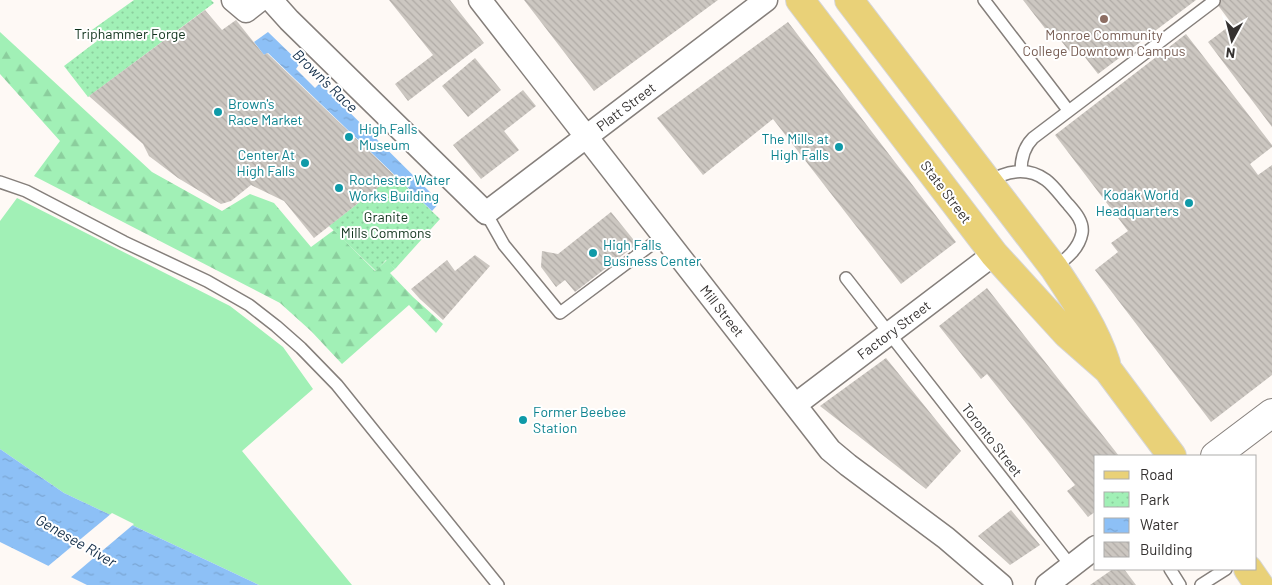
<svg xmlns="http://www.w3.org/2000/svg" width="1272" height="585" font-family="Barlow,sans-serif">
<defs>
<pattern id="forest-firs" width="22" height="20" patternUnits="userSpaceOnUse" patternTransform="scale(1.25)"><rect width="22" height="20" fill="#a1f0b6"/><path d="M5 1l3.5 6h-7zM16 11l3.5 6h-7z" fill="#8bce9d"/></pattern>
<pattern id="park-dots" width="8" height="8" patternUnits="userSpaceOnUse" patternTransform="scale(1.25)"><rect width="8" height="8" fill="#a1f0b6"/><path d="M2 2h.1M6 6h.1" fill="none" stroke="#8bce9d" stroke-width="1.8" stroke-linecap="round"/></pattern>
<pattern id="water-ripples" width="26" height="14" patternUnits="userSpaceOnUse" patternTransform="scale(1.25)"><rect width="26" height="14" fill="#8dc0f6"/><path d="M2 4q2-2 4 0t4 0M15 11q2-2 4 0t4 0" fill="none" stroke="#7aa5d3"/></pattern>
<pattern id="building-back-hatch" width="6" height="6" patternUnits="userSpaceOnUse" patternTransform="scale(1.25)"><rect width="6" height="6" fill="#ccc7c1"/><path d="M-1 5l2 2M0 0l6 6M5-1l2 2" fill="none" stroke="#b0aba6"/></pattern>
</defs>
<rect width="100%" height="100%" fill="#fef9f5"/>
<path fill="#a1f0b6" d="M17,198L230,306L283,347L313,389L242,451L352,585H259L64,493L0,449V221Z"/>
<path fill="url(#forest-firs)" d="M0,32L152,172L222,211L250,194L274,203L311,247L334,230L375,271L387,260L395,269L390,273L413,297L443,324L436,333L409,305L342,364L311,331L280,303L34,176L60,141L0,74Z"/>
<path fill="url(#park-dots)" d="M134,0H211L214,3L88,97L64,66L97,41L89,32Z
M394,175L440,219L395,269L386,260L376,271L329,226Z"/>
<path fill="url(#water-ripples)" d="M268,32L300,63L296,69L315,88L320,83L440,202L432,211L268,53L264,55L254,42Z
M0,449L64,493L259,585H87L0,542Z"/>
<path fill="#fef9f5" d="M112,513L134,524L70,578L47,567Z"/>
<path fill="url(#building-back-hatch)" d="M389,0H450L484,43L408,101L395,84L433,55Z
M524,0H718L594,91Z
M1023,0H1196L1098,74L1077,47L1070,52L1058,37L1054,40Z
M1214,0H1272V127L1208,42L1232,24Z
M205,10L222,30L236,20L264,55L267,53L394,175L314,238L284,201L251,185L231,201L221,204L178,178L149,156L143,144L89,96Z
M788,22L956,242L901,284L773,119L703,175L657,118Z
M1186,34L1272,145V147L1250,164L1258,175L1272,165V375L1211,422L1095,270L1118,252L1111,243L1128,231L1055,135Z
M475,58L501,90L468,117L442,86Z
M523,90L536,106L504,131L519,150L481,179L453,145Z
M611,212L637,244L575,292L565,280L556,287L541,267L542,251L558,254Z
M475,255L490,266L443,320L420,299L411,289L447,260L455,271Z
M987,288L1119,456H1096V511L1088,517L1067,491L1075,485L987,374L981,379L939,326Z
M886,358L961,451L926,489L820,406Z
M1011,510L1040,545L1010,565L978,536Z
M1113,569H1124L1136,585H1090Z"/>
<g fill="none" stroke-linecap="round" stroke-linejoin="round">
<defs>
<path id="lane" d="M984,0L1068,110
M1021,171C1021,158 1024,147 1033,138L1214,1
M0,182L26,191L124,242L207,281L249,305L276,326L301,348L337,385L498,585
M989,183C1005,170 1028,167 1046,180C1054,186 1060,195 1067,203C1074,211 1084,221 1082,233C1079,249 1066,259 1054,268
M486,213L504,245L560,313L663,236
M846,278L1071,566
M1170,569L1180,585
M1201,585L1226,569"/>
<path id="street" d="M233,0L246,11L260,0
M271,0L289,20L486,213L766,0
M480,0L830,450L848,465L946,538L1001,585
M795,405L994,254
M1047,585L1096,547"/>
<path id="secondary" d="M1215,456L1272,413"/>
<path id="primary" d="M800,0L994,254L1067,334L1108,370L1172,456
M849,0L1054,268C1074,298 1095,329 1106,363
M1248,569L1259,585"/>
</defs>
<use href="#lane" stroke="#857f7b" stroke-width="14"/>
<use href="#street" stroke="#857f7b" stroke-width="25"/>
<use href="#secondary" stroke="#857f7b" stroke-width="30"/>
<use href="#primary" stroke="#d6d6d6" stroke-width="30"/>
<use href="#lane" stroke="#fff" stroke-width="11"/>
<use href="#street" stroke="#fff" stroke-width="22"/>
<use href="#secondary" stroke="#fff" stroke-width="28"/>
<use href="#primary" stroke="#e9d178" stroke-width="28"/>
</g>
<circle fill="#8d6e63" stroke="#fff" stroke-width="2" cx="1104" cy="19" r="5"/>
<g fill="#0f9aa8" stroke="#fff" stroke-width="2">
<circle cx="218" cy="112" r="5"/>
<circle cx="349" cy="137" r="5"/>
<circle cx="839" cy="147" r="5"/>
<circle cx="305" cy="163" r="5"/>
<circle cx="339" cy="188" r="5"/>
<circle cx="1189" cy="203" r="5"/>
<circle cx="593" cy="253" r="5"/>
<circle cx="523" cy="420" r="5"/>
</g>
<g text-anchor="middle" stroke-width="4" stroke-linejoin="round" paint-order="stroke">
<g font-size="14" fill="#0f321b" stroke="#fff">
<text x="130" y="39">Triphammer Forge</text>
<text x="386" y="222">Granite<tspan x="386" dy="16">Mills Commons</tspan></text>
</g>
<g font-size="14" fill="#785e54" stroke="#fff">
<text x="1104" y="40">Monroe Community<tspan x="1104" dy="16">College Downtown Campus</tspan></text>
</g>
<g font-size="14" fill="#0d838f" stroke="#fff" text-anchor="start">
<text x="228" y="109">Brown's<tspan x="228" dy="16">Race Market</tspan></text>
<text x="359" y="134">High Falls<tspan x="359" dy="16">Museum</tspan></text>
<text x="829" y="144" text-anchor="end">The Mills at<tspan x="829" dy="16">High Falls</tspan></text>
<text x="295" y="160" text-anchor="end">Center At<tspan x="295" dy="16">High Falls</tspan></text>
<text x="349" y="185">Rochester Water<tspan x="349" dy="16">Works Building</tspan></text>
<text x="1179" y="200" text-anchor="end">Kodak World<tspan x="1179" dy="16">Headquarters</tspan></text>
<text x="603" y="250">High Falls<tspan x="603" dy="16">Business Center</tspan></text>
<text x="533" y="417">Former Beebee<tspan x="533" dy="16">Station</tspan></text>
</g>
<g font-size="14" fill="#343130" stroke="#fff">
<text transform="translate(626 107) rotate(-37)" y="5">Platt Street</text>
<text transform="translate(946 192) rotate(53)" y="5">State Street</text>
<text transform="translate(722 311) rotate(52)" y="5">Mill Street</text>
<text transform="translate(894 330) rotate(-37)" y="5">Factory Street</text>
<text transform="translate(992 440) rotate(52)" y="5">Toronto Street</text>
</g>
<g font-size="15" font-style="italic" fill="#122d48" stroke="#fff">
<text transform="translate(325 81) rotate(44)" y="5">Brown's Race</text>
<text transform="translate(76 541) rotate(30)" y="5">Genesee River</text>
</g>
</g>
<rect x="1094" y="455" width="162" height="115" fill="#ffffff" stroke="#aeadac"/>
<rect x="1104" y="471" width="25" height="8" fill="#e9d178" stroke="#aeadac"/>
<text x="1140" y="480" font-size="15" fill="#343130">Road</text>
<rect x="1104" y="492" width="25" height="15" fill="url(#park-dots)" stroke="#aeadac"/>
<text x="1140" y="505" font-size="15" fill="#343130">Park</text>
<rect x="1104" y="518" width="25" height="15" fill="url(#water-ripples)" stroke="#aeadac"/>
<text x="1140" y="530" font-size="15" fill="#343130">Water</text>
<rect x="1104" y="542" width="25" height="15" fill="url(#building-back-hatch)" stroke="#aeadac"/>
<text x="1140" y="555" font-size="15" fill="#343130">Building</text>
<g transform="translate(1232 40) rotate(187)" stroke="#ffffff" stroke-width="4" paint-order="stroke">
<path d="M0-4L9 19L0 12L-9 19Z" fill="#343130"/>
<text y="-8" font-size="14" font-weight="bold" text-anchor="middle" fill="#343130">N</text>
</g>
</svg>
